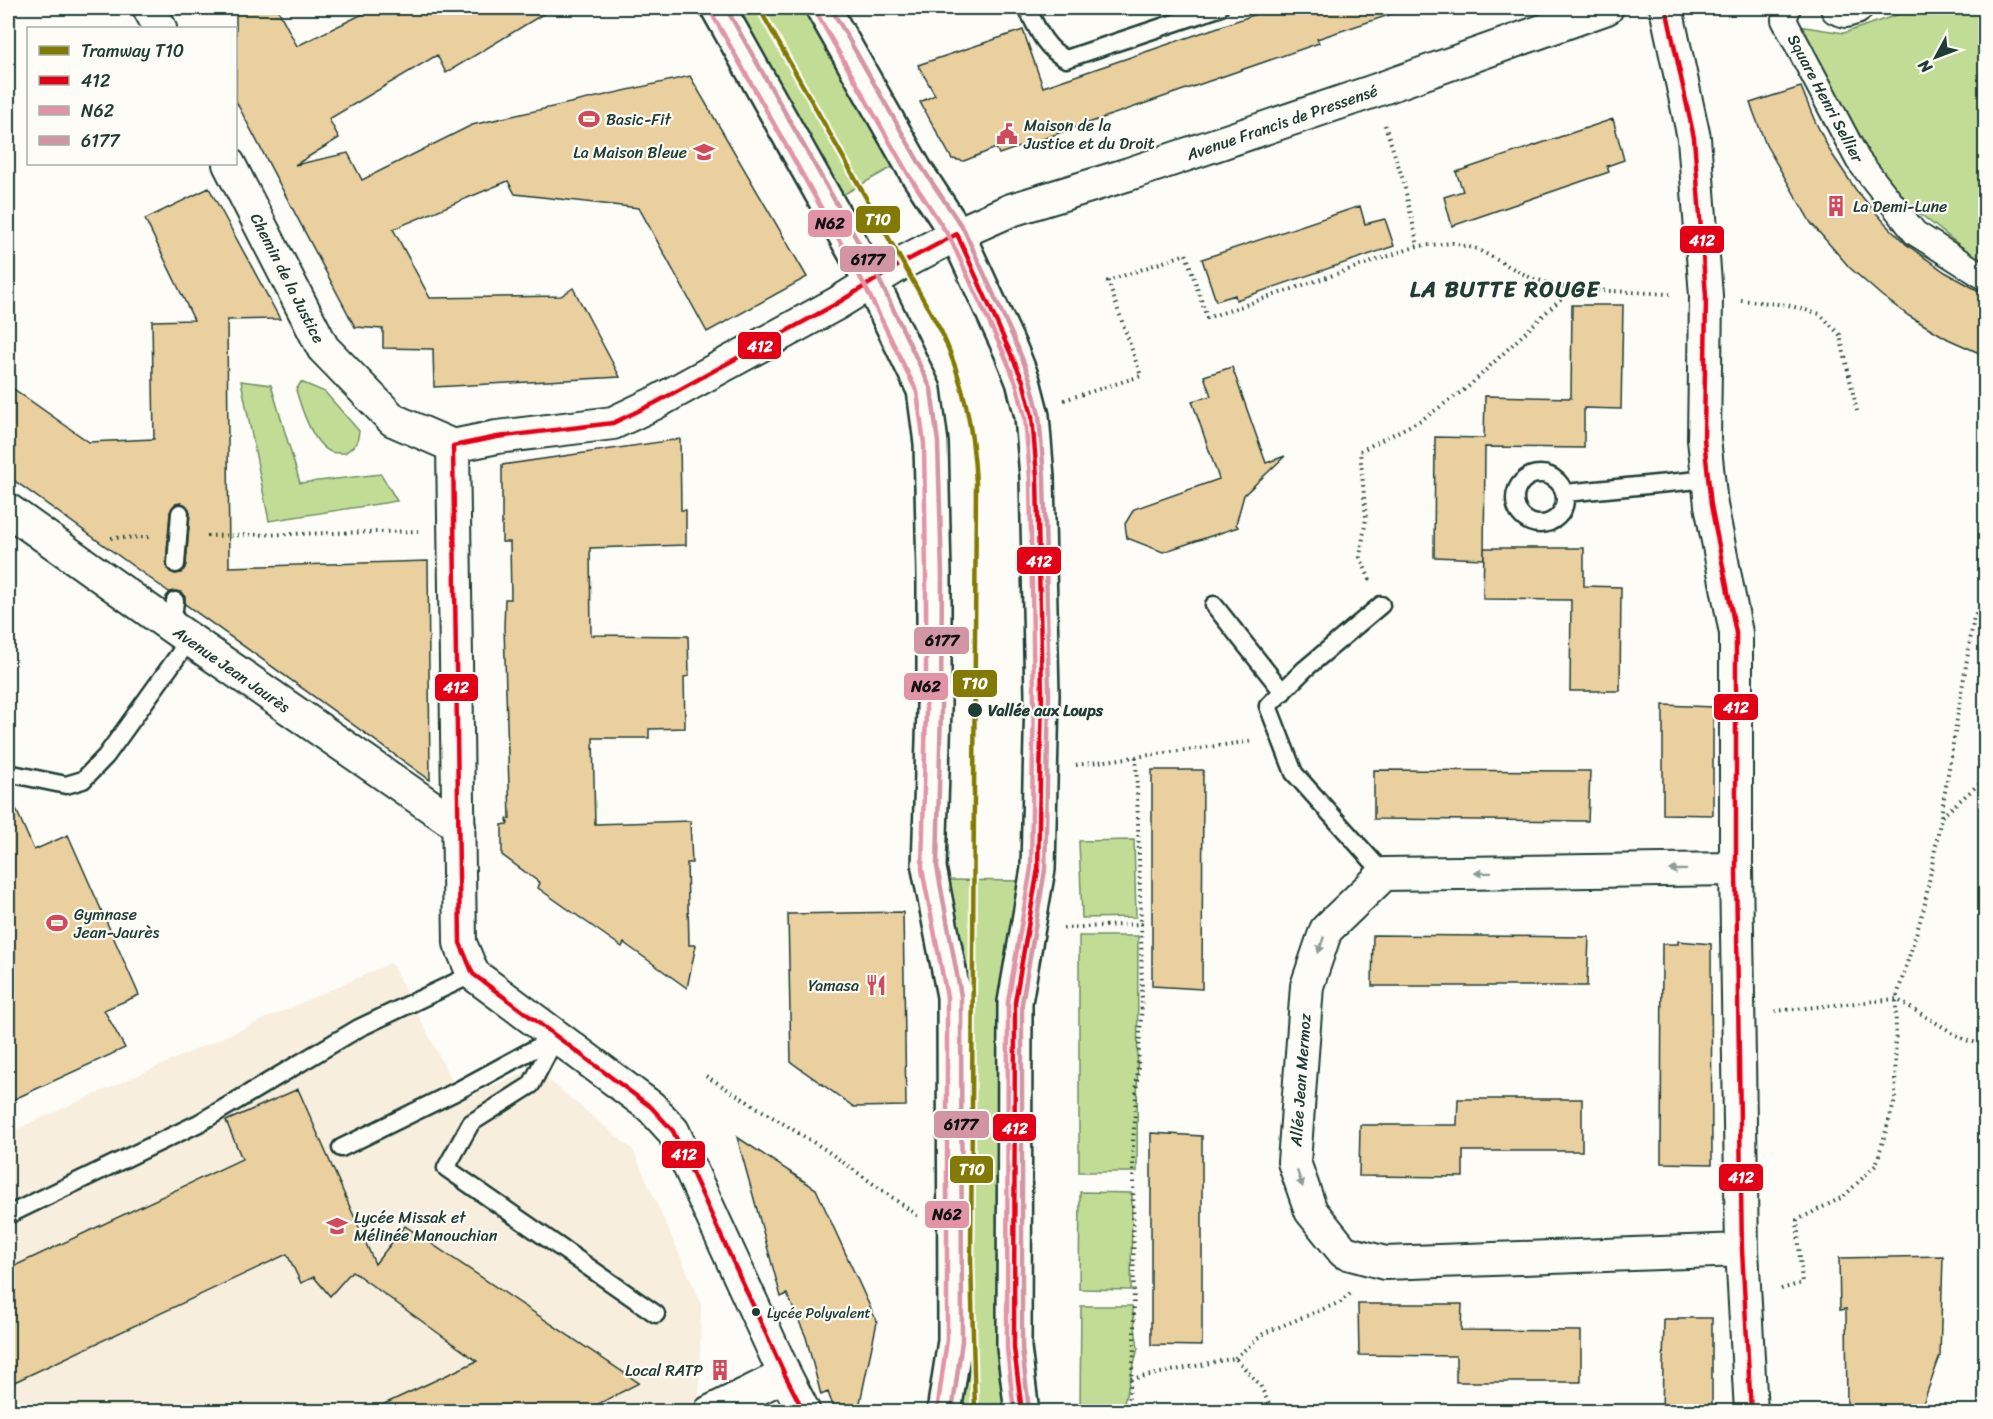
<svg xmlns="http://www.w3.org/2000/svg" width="1993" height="1419" font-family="Sriracha,sans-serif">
<rect width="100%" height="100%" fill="#fdfcf7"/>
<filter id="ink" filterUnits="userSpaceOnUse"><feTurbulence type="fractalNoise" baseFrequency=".0167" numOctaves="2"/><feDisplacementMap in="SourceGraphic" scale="12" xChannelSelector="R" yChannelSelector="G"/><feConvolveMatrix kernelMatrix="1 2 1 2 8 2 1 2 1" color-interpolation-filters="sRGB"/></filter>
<g filter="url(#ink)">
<path fill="#f7eedd" d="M391,963L462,1100L534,1068L633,1150L701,1303L699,1399L672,1412L8,1411V1133Z"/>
<path fill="#c1dd95" stroke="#708d64" stroke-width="1.5" d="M733,8H811L898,164L839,197Z
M1917,8H1985V265L1910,206L1864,147L1798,26L1844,33Z
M241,381L271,385L300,483L381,474L397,501L269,521Z
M301,382L325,392L359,431L357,443L345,453C341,453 335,453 331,452C312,444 301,407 296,390Z
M1134,840L1136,917L1082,918L1079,841Z
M943,880L1026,881L1013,1411H958Z
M1079,936H1138L1137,1172H1079Z
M1080,1192L1132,1193L1131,1290L1079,1289Z
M1081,1306H1132L1138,1348L1122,1411H1080Z"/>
<path fill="#eacf9f" stroke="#1f3d34" stroke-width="1.5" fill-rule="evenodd" d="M236,8H277L297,46L375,8H553L446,73L437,55L329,119L339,138L295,165L348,153L362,180L472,125L690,76L807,277L707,332L639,208L515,194L508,181L393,229L430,298L561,296L573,288L620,377L434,387L433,349L383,348V329L355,327L241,111L236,101Z
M1274,8H1394L1395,13L1317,39L1319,43L999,154L996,148L964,161L952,159L920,102L935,95L918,65L1023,30L1043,87Z
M1801,87L1814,119L1830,151L1856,190L1886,224L1907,245L1945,272L1986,295V356L1948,339L1909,316L1882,296L1850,268L1811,223L1766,145L1750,103Z
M1613,119L1624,160L1607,166L1609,172L1452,226L1444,197L1463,191L1456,172Z
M209,188L280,319L227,320L229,567L428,561L430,780L185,604V597L181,592L176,591L169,592L8,476V385L89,442L154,439L152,321L194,320L145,219ZM181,503L186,505L190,513L186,565L181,573L175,574L170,572L166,564L170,512L175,504Z
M1360,206L1365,224L1385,219L1394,246L1236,300L1235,295L1216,301L1202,259Z
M1572,305H1623L1621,409L1584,408V448L1485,447L1484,559L1434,557L1435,437L1484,438L1485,396L1571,398Z
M1232,367L1266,463L1285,456L1244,495L1236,524L1238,527L1163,552L1127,538L1125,524L1134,509L1219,479L1192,401L1211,396L1204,376Z
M680,439L681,510H686V545L590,548L591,635L688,636L689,676L684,677L685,728L649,729V738H593L595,824L690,821L692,863H687L689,945H696L687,988L624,943L622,947L538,888L540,883L502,855V825L508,824L507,819H510L504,627L505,599H511L510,542H502V465Z
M1484,548H1584V586L1621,587L1620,691H1570L1571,600L1483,599Z
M1663,705L1713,707V815L1663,814Z
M1152,770H1203L1202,989L1152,986Z
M1374,770L1590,771L1588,821L1374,819Z
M8,791L34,850L68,835L139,995L104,1010L125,1048L8,1102Z
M903,912L906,1106L854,1107L791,1062L788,914Z
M1373,935L1589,937L1587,986H1372Z
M1678,941L1711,944L1712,1164L1661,1163L1662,944H1678Z
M298,1089L375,1264L405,1226L639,1383L583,1412H367L477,1361L352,1271L330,1296L314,1277L301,1283L287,1254L8,1385V1269L242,1159L226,1121Z
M1458,1099H1582V1151H1463V1177L1359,1176L1360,1125H1457Z
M1151,1133L1202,1136V1346L1151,1345Z
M737,1137L816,1189L877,1322L858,1412H835L828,1392L821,1395L806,1337L787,1294L781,1297Z
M1943,1256L1940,1356L1920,1412H1847L1846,1309L1840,1310L1839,1258Z
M1358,1304H1462L1461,1330L1581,1331V1382H1456V1356L1359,1355Z
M1678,1318H1712V1412H1662L1664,1319H1678Z"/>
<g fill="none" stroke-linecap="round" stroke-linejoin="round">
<defs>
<path id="service" d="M1027,8C1037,28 1045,49 1066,59L1219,8
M1515 499a25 25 0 1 1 50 0a25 25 0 1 1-50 0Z
M1565,493L1709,479
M176,564L180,513
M1214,605L1283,692
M1381,605L1305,669L1268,706L1294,773L1384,874
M172,627L175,601
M8,773L66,785L83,780L106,756L190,639
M556,1037L531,1085L471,1123L446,1168L656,1314
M341,1148L457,1091L556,1037
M8,1215L199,1123L359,1028L473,974"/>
<path id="pedestrian" d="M1788,8L1784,20L1858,160L1915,233L1986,278"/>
<path id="minor" d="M149,8L160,28
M1666,8L1694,138L1706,296L1704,439L1711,505L1736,633V869L1742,1250L1751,1412
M1837,8L1846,11L1856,8
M229,164L323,348L393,420L453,446
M453,446L497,437L613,423L655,403L836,304L904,262L957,234L1011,210L1129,174L1374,91L1607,8
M453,446L460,943L473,974L651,1107L673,1131L785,1375L804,1412
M8,510L172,627L459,826
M1736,869L1384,874L1326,930L1307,986L1294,1162L1311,1211L1344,1252L1385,1263L1742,1250
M710,1412L785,1375"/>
<path id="primary" d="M718,8L871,281L924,390L931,443L934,575V709L929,868L954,996L955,1341L944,1412
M823,8L915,170L957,234L1011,351L1023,381L1032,416L1037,477L1042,695L1038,869L1015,1002L1014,1348L1022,1412"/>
</defs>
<use href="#service" stroke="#1f3d34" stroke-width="21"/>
<use href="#pedestrian" stroke="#1f3d34" stroke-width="28"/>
<use href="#minor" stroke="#1f3d34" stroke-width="36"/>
<use href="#primary" stroke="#1f3d34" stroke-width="38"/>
<path stroke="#1f3d34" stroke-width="4" stroke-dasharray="1.5 4.5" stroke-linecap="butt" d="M1385,125L1403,180L1418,246
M1741,300L1787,305L1820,314L1840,335L1857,411
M1064,400L1141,376L1108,281L1186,254L1207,318L1418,246L1453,243L1477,249L1531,278L1571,289
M207,536L418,531
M111,538L151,537
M1370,580L1360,557L1366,518L1360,451L1423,419L1468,387L1571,289L1670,294
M1136,757L1141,924
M1076,765L1253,741
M1941,816L1974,617L1986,598
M1063,928L1141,924L1142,1002L1133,1143L1134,1353L1127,1412
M1775,1011L1896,999L1965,1040L1986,1045
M706,1076L826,1150L918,1216
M1781,1289L1802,1283L1797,1220L1843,1197L1876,1165L1895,1100L1896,999L1924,908L1941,817L1986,778
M1235,1358L1264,1333L1341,1302L1353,1291
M1131,1379L1235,1358L1260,1385L1273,1412"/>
<use href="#service" stroke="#fdfcf7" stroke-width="16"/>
<use href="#pedestrian" stroke="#fdfcf7" stroke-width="24"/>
<use href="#minor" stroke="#fdfcf7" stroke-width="32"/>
<use href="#primary" stroke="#fdfcf7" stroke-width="33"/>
<defs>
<path id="bus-1" d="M1666,8L1694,138L1706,296L1704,439L1711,505L1736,633V869L1742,1250L1751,1412
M804,1412L785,1375L673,1131L651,1107L473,974L460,943L453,446L497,437L613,423L655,403L836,304L904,262L957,234L1023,381L1032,416L1037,477L1042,695L1038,869L1015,1002L1014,1348L1022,1412"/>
<path id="bus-2" d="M711,12L864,284L917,392L924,444L926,575V709L922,869L947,997V1340L937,1411
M816,12L908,174L950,238L1004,354L1016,383L1025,417L1030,477L1034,695L1031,868L1008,1002L1007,1348L1014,1412"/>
<path id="bus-3" d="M726,8L878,277L931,389L938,443L942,575L941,709L937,867L961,996L962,1341L952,1412
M831,8L921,166L964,230L1018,348L1030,379L1039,415L1044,477L1049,695L1045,870L1022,1003V1348L1029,1411"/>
</defs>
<use href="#bus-1" stroke="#fdfcf7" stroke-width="9"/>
<use href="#bus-2" stroke="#fdfcf7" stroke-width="9"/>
<use href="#bus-3" stroke="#fdfcf7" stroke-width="9"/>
<use href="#bus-1" stroke="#e30017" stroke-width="4.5"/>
<use href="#bus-2" stroke="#e094a6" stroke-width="4.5"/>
<use href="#bus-3" stroke="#d295a3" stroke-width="4.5"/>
<defs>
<path id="tram-1" d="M759,8L941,331C964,382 973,427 976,483L971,1260L975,1412"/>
</defs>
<use href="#tram-1" stroke="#fdfcf7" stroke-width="9"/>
<use href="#tram-1" stroke="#827a04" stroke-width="4.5"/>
</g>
<defs><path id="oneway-solid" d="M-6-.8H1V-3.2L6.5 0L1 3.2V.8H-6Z" transform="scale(1.5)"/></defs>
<g fill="#8e9c96">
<use href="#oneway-solid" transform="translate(1678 870) rotate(179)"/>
<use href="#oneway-solid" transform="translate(1483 873) rotate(179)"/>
<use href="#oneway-solid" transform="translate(1321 945) rotate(109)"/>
<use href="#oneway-solid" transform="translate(1300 1179) rotate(71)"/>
</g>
</g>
<defs>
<symbol id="stadium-bare" viewBox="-9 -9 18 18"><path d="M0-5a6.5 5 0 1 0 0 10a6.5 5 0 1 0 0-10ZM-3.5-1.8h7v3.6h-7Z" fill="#d1495b" stroke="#fdfcf7" stroke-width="2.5" paint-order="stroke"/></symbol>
<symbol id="civic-bare" viewBox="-9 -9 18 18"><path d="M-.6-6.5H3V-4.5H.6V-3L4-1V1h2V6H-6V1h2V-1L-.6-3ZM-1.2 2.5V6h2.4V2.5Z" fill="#d1495b" stroke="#fdfcf7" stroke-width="2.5" paint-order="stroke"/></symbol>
<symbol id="school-bare" viewBox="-9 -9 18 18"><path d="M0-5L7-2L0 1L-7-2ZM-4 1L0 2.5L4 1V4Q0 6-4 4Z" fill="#d1495b" stroke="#fdfcf7" stroke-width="2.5" paint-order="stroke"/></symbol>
<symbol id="building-bare" viewBox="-9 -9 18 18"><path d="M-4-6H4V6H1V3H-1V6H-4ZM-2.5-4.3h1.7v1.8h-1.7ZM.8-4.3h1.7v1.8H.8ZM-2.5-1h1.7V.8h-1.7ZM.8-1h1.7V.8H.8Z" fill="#d1495b" stroke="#fdfcf7" stroke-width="2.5" paint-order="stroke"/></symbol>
<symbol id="restaurant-bare" viewBox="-9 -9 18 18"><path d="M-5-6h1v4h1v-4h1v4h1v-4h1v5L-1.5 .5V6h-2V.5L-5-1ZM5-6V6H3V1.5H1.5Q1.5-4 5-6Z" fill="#d1495b" stroke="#fdfcf7" stroke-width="2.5" paint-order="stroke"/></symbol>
</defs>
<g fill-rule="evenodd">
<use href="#stadium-bare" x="574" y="104" width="30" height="30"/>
<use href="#civic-bare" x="992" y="119" width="30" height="30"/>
<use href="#school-bare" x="689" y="137" width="30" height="30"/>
<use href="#building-bare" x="1821" y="191" width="30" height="30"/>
<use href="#stadium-bare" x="42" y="908" width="30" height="30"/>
<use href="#restaurant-bare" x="861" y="970" width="30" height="30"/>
<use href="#school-bare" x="322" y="1211" width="30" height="30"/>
<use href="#building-bare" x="705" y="1355" width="30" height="30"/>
</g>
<g fill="#1f3d34" stroke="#fdfcf7" stroke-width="2">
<circle cx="975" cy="710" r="8"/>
<circle cx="756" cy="1312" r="5"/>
</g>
<g text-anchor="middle" stroke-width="4.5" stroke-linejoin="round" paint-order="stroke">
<g font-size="14" fill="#1f3d34" stroke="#fdfcf7" text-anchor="start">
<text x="767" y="1318">Lycée Polyvalent</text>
</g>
<g font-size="16" fill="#1f3d34" stroke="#fdfcf7">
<text transform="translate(1826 98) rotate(62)" y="6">Square Henri Sellier</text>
<text transform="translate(1282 122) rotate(-19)" y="6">Avenue Francis de Pressensé</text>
<text transform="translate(288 278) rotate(63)" y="6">Chemin de la Justice</text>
<text transform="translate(232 669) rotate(35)" y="6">Avenue Jean Jaurès</text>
<text transform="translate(1300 1080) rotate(-86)" y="6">Allée Jean Mermoz</text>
</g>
<g font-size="16" fill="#1f3d34" stroke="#fdfcf7" text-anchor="start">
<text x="606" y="125">Basic-Fit</text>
<text x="1024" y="131">Maison de la<tspan x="1024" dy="18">Justice et du Droit</tspan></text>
<text x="687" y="158" text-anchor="end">La Maison Bleue</text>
<text x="1853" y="212">La Demi-Lune</text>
<text x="74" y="920">Gymnase<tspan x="74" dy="18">Jean-Jaurès</tspan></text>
<text x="859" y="991" text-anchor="end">Yamasa</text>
<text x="354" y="1223">Lycée Missak et<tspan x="354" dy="18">Mélinée Manouchian</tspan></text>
<text x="703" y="1376" text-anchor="end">Local RATP</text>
</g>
<g font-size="16" font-weight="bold" fill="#1f3d34" stroke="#fdfcf7" text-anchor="start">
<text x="988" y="716">Vallée aux Loups</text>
</g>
<g font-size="22" font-weight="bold" letter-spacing="1.5" fill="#1f3d34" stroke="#fdfcf7">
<text x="1505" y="297">LA BUTTE ROUGE</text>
</g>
</g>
<g stroke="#fdfcf7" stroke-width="2">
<rect x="855" y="205" width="46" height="29" rx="6" fill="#827a04"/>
<rect x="807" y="209" width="46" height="29" rx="6" fill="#e094a6"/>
<rect x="1679" y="225" width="46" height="29" rx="6" fill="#e30017"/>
<rect x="839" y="245" width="57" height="28" rx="6" fill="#d295a3"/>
<rect x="737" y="331" width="45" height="29" rx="6" fill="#e30017"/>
<rect x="1016" y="546" width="46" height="29" rx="6" fill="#e30017"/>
<rect x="913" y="626" width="57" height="29" rx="6" fill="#d295a3"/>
<rect x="952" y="669" width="46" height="29" rx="6" fill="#827a04"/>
<rect x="903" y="672" width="46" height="29" rx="6" fill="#e094a6"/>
<rect x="434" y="673" width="45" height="29" rx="6" fill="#e30017"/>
<rect x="1713" y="693" width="46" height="28" rx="6" fill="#e30017"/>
<rect x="933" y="1110" width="57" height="29" rx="6" fill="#d295a3"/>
<rect x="992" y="1113" width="45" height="29" rx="6" fill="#e30017"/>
<rect x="661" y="1140" width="45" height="29" rx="6" fill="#e30017"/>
<rect x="949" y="1155" width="45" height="29" rx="6" fill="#827a04"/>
<rect x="1718" y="1163" width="46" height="29" rx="6" fill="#e30017"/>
<rect x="924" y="1200" width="46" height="29" rx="6" fill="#e094a6"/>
</g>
<g font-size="16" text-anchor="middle" font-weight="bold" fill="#fff">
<text x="878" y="225">T10</text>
<text x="1702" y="246">412</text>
<text x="760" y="352">412</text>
<text x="1039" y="567">412</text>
<text x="975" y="689">T10</text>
<text x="456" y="693">412</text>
<text x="1736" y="713">412</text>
<text x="1015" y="1134">412</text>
<text x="684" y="1160">412</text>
<text x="972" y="1175">T10</text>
<text x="1741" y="1183">412</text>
</g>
<g font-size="16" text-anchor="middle" font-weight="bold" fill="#111">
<text x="830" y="229">N62</text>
<text x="868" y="265">6177</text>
<text x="942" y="646">6177</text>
<text x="926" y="692">N62</text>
<text x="961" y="1130">6177</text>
<text x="947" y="1220">N62</text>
</g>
<rect width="1993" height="1419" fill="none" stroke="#fdfcf7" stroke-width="30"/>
<rect x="15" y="15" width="1963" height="1389" fill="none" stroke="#1f3d34" stroke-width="2" filter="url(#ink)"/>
<rect x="27" y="27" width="210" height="138" fill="#fdfcf7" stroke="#a4b0a9" stroke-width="1.5"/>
<rect x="39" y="46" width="30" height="9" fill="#827a04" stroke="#a4b0a9" stroke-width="1.5"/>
<text x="81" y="57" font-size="18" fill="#1f3d34">Tramway T10</text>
<rect x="39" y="76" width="30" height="9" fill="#e30017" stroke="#a4b0a9" stroke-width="1.5"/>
<text x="81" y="87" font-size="18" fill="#1f3d34">412</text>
<rect x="39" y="106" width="30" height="9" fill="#e094a6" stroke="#a4b0a9" stroke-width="1.5"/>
<text x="81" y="117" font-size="18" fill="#1f3d34">N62</text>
<rect x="39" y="136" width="30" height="9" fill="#d295a3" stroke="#a4b0a9" stroke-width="1.5"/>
<text x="81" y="147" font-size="18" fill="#1f3d34">6177</text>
<g transform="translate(1936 57) rotate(229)" stroke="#fdfcf7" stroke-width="4.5" paint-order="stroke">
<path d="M0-4.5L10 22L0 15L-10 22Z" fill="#1f3d34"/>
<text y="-9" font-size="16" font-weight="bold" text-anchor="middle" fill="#1f3d34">N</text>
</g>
</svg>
